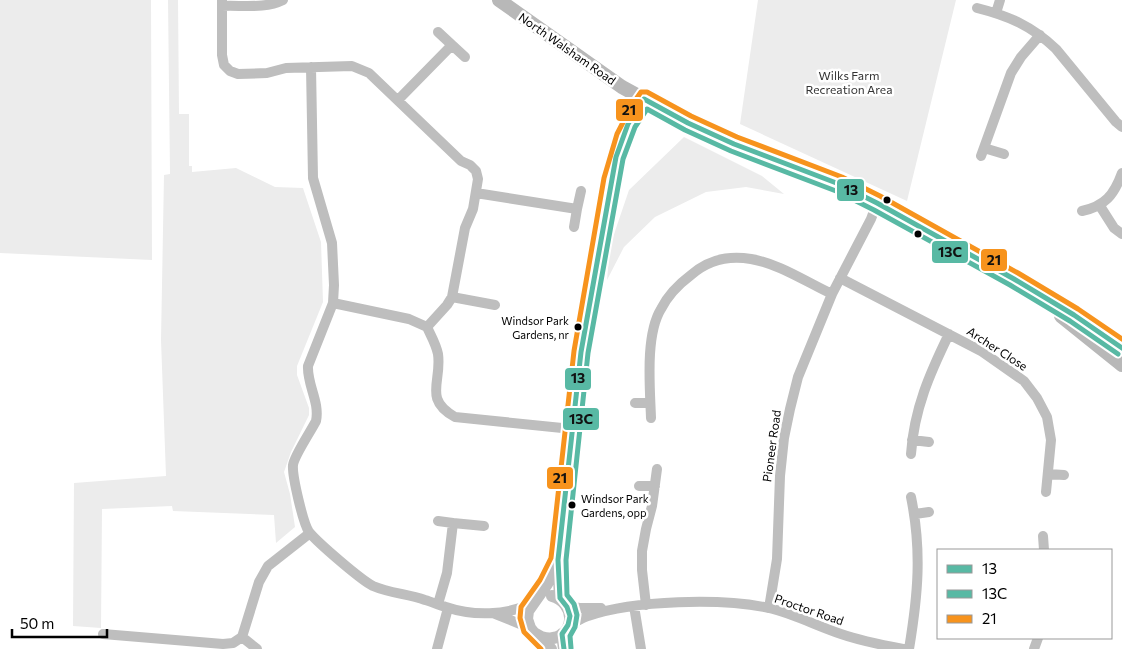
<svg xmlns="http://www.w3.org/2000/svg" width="1122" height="649" font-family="Commissioner,sans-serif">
<rect width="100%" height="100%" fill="#fff"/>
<path fill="#ececec" d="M0,0H151L152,260L0,253Z
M168,0H178L179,114H189V166H192V172L236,168L275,187L303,188L321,242L323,302L297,366V375L309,408V415L291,452L284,472L290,494L295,527L276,543L274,515L173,511L172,506L102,509L101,628L73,626L74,483L166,476L161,340L164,175L170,174Z
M758,0H956L907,201L740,124Z
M684,137L762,176L784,194L746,187L706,192L655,217L624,247L607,280L610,246L629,190Z"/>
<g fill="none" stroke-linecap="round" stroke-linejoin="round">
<path stroke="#bebebe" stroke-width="10" d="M222,0V55L224,65L230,71L238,74L267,73L286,68L352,66L369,73L461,161L470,165L476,171L478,179L473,209L465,228L452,297L447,305L427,327
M222,6C242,5 265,9 283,0
M977,8C1009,16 1032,26 1056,49L1116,122L1122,127
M996,13L1000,0
M452,45L465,57
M311,67L313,178L332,243L334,285L333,303L308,366C307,385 320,402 316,421C311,431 294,456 293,465C292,476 303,523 309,532C318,543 361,580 373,586C389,593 408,594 425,600C432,602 439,605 446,607C472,616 507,616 532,603
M398,100L452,45L438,32
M984,148L1004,154
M981,156L1011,73L1021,57L1040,35
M476,193L577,209L581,191
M1100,206L1114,228L1122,234
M1082,211C1105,206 1114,195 1122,173
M574,227L577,209
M840,278L981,351L1024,381L1037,398L1047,417L1051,440L1046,492
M452,297L495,305
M333,303L409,319L427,327C431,336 436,344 438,354C442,382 423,399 455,417L572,429
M635,403H650
M651,418C650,388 645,335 661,309C668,295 679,284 691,275C708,260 728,255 751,259C780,264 806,282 832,294
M912,440L929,442
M911,454C914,409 930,373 949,334
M1048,474L1064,475
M639,486H655
M915,514L929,512
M438,521L453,523
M1043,536L1044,550
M438,604L447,573L453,523L484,526
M567,605L580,608H601
M646,605L642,570V551L646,529L652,506L657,469
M634,606L641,649
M769,608L777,559L780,476L784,438L790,409L798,377L832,294L871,219L877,203
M493,613L530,628
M568,626C575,623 581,618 588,616C635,600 721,598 769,608C794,614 817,626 841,634C861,641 882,645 903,649
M103,634L223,644L233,643L242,637L259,582L268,566L310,533
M242,637L257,649
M437,649L448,608
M909,649C918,595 922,551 911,497
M1034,649L1038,638"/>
<path stroke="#bebebe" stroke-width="12" d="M560,598L558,560L581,352L616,157L628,124L644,99
M562,634L564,649
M541,637C545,638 550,639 553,638C577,634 575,602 552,596
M551,649L541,637L534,633L530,628L527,619L528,611L547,584L557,562"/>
<path stroke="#b8b8b8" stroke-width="14" d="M499,0L622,87L688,123L734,144L839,184L877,203L1014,279L1074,315L1122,348
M1061,316L1122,365"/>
<defs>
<path id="bus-1" d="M564,649L562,634L568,625L570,616L567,607L560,598L558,560L581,352L616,157L628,124L644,99L688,123L734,144L839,184L877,203L1014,279L1074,315L1122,348"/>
<path id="bus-2" d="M571,648L570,636L575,627L577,615L574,604L567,595L566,560L588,353L623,159L635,127L647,109L685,130L731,151L836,191L874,210L1010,285L1070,321L1118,354"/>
<path id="bus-3" d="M541,649L524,632L520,618L521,607L540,580L551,558L574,351L604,178L617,134L632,105L641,92H647L691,116L737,137L842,177L880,196L1018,273L1078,309L1122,339"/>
</defs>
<use href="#bus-1" stroke="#fff" stroke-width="9"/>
<use href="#bus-2" stroke="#fff" stroke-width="9"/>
<use href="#bus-3" stroke="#fff" stroke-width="9"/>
<use href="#bus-1" stroke="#58b9a4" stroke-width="5"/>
<use href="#bus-2" stroke="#58b9a4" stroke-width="5"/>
<use href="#bus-3" stroke="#f7931d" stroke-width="5"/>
</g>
<g fill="#000" stroke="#fff" stroke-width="2">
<circle cx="887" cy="200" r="4.5"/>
<circle cx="918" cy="234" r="4.5"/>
<circle cx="578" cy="327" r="4.5"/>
<circle cx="572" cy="505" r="4.5"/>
</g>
<g text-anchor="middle" stroke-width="5" stroke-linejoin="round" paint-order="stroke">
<g font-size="11" fill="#000" stroke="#fff" text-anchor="end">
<text x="569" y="325">Windsor Park<tspan x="569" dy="14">Gardens, nr</tspan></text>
<text x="581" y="503" text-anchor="start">Windsor Park<tspan x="581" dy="14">Gardens, opp</tspan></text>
</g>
<g font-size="12" fill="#000" stroke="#fff">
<text transform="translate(567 49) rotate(35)" y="4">North Walsham Road</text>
<text transform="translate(997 349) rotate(33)" y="4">Archer Close</text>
<text transform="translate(772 446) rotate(-82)" y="4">Pioneer Road</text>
<text transform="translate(809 610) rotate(19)" y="4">Proctor Road</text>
</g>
<g font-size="12" fill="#333" stroke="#fff">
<text x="849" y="80">Wilks Farm<tspan x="849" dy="14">Recreation Area</tspan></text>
</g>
</g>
<g stroke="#fff" stroke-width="2">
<rect x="615" y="98" width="29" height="24" rx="5" fill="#f7931d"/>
<rect x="836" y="178" width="29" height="24" rx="5" fill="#58b9a4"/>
<rect x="931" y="240" width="38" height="24" rx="5" fill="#58b9a4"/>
<rect x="980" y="248" width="28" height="24" rx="5" fill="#f7931d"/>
<rect x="564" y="367" width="28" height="24" rx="5" fill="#58b9a4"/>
<rect x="562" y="407" width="38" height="24" rx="5" fill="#58b9a4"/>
<rect x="546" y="466" width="28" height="24" rx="5" fill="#f7931d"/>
</g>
<g font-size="14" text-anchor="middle" font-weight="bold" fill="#111">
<text x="629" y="115">21</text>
<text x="851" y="195">13</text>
<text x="950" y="257">13C</text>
<text x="994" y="265">21</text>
<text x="578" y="383">13</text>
<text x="581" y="424">13C</text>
<text x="560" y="483">21</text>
</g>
<rect x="937" y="549" width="175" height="90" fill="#ffffff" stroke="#999999"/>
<rect x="947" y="565" width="25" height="8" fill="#58b9a4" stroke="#999999"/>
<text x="982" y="574" font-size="15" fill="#000000">13</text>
<rect x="947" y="590" width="25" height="8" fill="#58b9a4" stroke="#999999"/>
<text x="982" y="599" font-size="15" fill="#000000">13C</text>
<rect x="947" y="615" width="25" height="8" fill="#f7931d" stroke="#999999"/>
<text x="982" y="624" font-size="15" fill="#000000">21</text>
<path d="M12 629v8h95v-8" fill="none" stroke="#000000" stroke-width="2.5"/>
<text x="20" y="629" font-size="15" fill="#000000" stroke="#ffffff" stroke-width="4" paint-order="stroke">50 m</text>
</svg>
